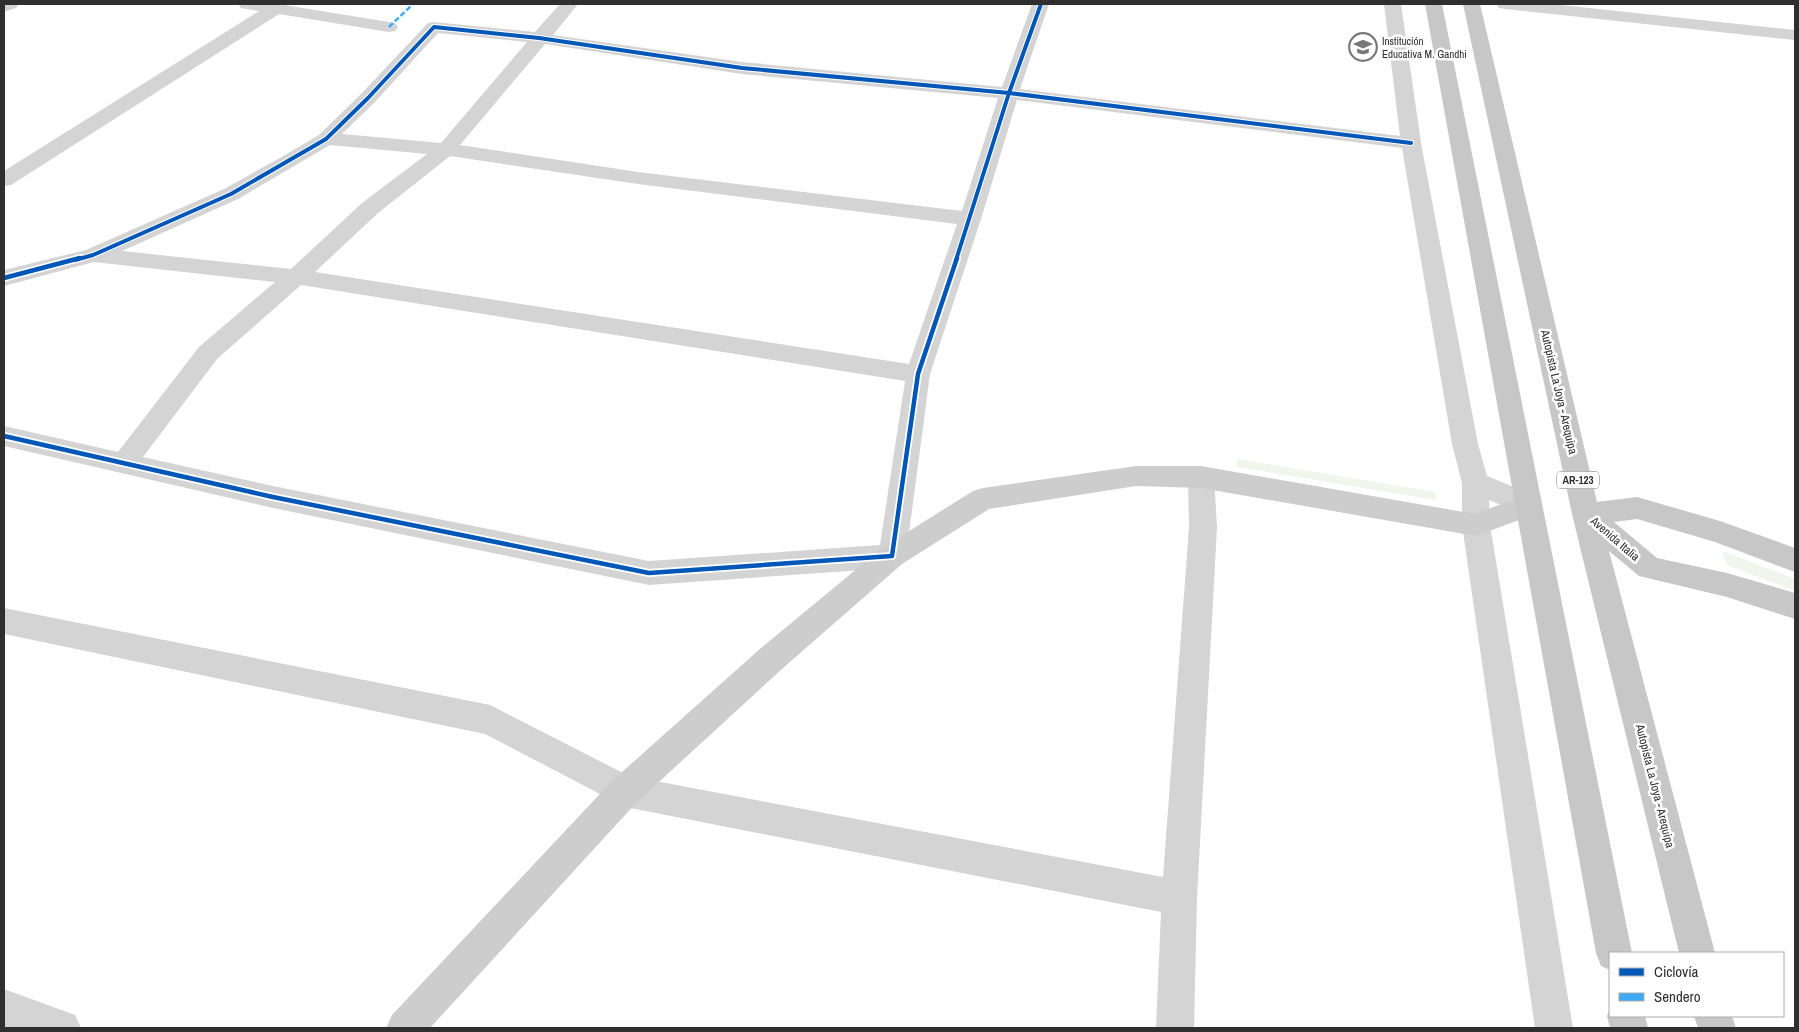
<svg xmlns="http://www.w3.org/2000/svg" width="1799" height="1032" font-family="'Archivo Narrow',sans-serif">
<rect width="100%" height="100%" fill="#fff"/>
<path fill="#f1f5ec" d="M1237,459L1435,492L1436,500L1237,467Z
M1722,551L1795,579V591L1727,565Z"/>
<g fill="none" stroke-linecap="round" stroke-linejoin="round">
<path fill="#d4d4d4" fill-rule="evenodd" d="M4,4H19L16,8L4,12Z
M238,4H278L389,22L395,23L398,27L395,31L389,32L279,14L11,185L4,186V171L259,11L241,8Z
M560,4H578L553,35L742,62L1002,87L1032,4H1049L1020,89L1400,136L1384,4H1401L1421,143L1478,444L1487,476L1538,497L1542,505L1538,513L1528,516L1489,500L1490,525L1573,1028H1535L1462,525V483L1452,444L1402,148L1017,100L981,219L930,374L906,556L902,564L892,568L649,585L273,508L4,446V426L118,452L199,347L275,282L94,262L4,286V270L86,250L224,189L285,155L319,135L361,94L428,23L434,22L535,32ZM438,33L527,42L441,143L342,134L375,102ZM545,44L742,74L998,98L962,211L638,172L460,145ZM330,145L427,154L362,203L291,269L122,251L238,199ZM450,156L638,184L957,224L909,364L315,272L378,213ZM301,285L905,381L880,545L649,561L273,486L143,457L217,359Z
M1496,4H1552L1795,30V40L1505,9L1499,8Z
M1201,466L1210,470L1214,477L1217,527L1197,898L1194,1028H1156L1161,912L625,807L485,734L4,634V608L490,705L629,776L1163,877L1189,527L1188,477L1192,470Z
M4,989L75,1015L81,1028H9L4,1027Z"/>
<path fill="#cdcdcd" fill-rule="evenodd" d="M1136,466H1201L1475,514L1528,494L1538,497L1542,505L1538,513L1476,536L1201,488L1136,486L989,509L902,564L783,668L637,802L430,1028H386L392,1015L613,780L761,648L882,548L973,491L983,488Z"/>
<path fill="#c7c7c7" fill-rule="evenodd" d="M1425,4H1442L1632,953H1610V970L1601,966L1596,953Z
M1463,4H1480L1597,502L1637,497L1720,521L1795,548V572L1715,542L1637,519L1614,522L1657,558L1727,573L1795,593V619L1727,597L1639,576L1609,551L1715,953H1679L1572,514Z
M1610,1009V1016H1645L1648,1028H1610L1607,1016Z
M1694,1016H1732L1736,1028H1698Z"/>
<path stroke="#3fa9f5" stroke-width="2.5" stroke-dasharray="5.5 2.5" stroke-linecap="butt" d="M389,27L413,4"/>
<defs>
<path id="cycleway-far1" d="M75,260L93,255L231,194L326,139L368,98L434,27L539,38L742,68L1009,93L1411,143
M956,260L1009,93L1041,4"/>
<path id="cycleway" d="M4,278L80,258
M4,436L273,497L649,573L892,556L918,374L957,258"/>
</defs>
<use href="#cycleway-far1" stroke="#fff" stroke-width="6"/>
<use href="#cycleway" stroke="#fff" stroke-width="8"/>
<use href="#cycleway-far1" stroke="#0057b8" stroke-width="4"/>
<use href="#cycleway" stroke="#0057b8" stroke-width="4.5"/>
</g>
<defs>
<symbol id="school-ring" viewBox="-11 -11 22 22"><circle r="9.5" fill="#fff" stroke="#787878" stroke-width="1.5"/><path d="M0-5L7-2L0 1L-7-2ZM-4 1L0 2.5L4 1V4Q0 6-4 4Z" fill="#787878"/></symbol>
</defs>
<g fill-rule="evenodd">
<use href="#school-ring" x="1347" y="31" width="32" height="32"/>
</g>
<g text-anchor="middle" stroke-width="5" stroke-linejoin="round" paint-order="stroke">
<g font-size="11" fill="#2f2f2f" stroke="#fff" text-anchor="start">
<text x="1382" y="45">Institución<tspan x="1382" dy="13">Educativa M. Gandhi</tspan></text>
</g>
<rect fill="#fff" stroke="#6d6d6d" stroke-width="1" x="1557" y="471.5" width="42" height="17" rx="4"/>
<g font-size="11" font-weight="bold" fill="#2f2f2f">
<text x="1578" y="484">AR-123</text>
</g>
<g font-size="12" fill="#2f2f2f" stroke="#fff">
<text transform="translate(1559 392) rotate(77)" y="4">Autopista La Joya - Arequipa</text>
<text transform="translate(1615 539) rotate(41)" y="4">Avenida Italia</text>
<text transform="translate(1655 786) rotate(76)" y="4">Autopista La Joya - Arequipa</text>
</g>
</g>
<rect width="1799" height="1032" fill="none" stroke="#2f2f2f" stroke-width="10"/>
<rect x="1609" y="952" width="175" height="65" fill="#ffffff" stroke="#acacac"/>
<rect x="1619" y="968" width="25" height="8" fill="#0057b8" stroke="#acacac"/>
<text x="1654" y="977" font-size="15" fill="#2f2f2f">Ciclovía</text>
<rect x="1619" y="993" width="25" height="8" fill="#3fa9f5" stroke="#acacac"/>
<text x="1654" y="1002" font-size="15" fill="#2f2f2f">Sendero</text>
</svg>
